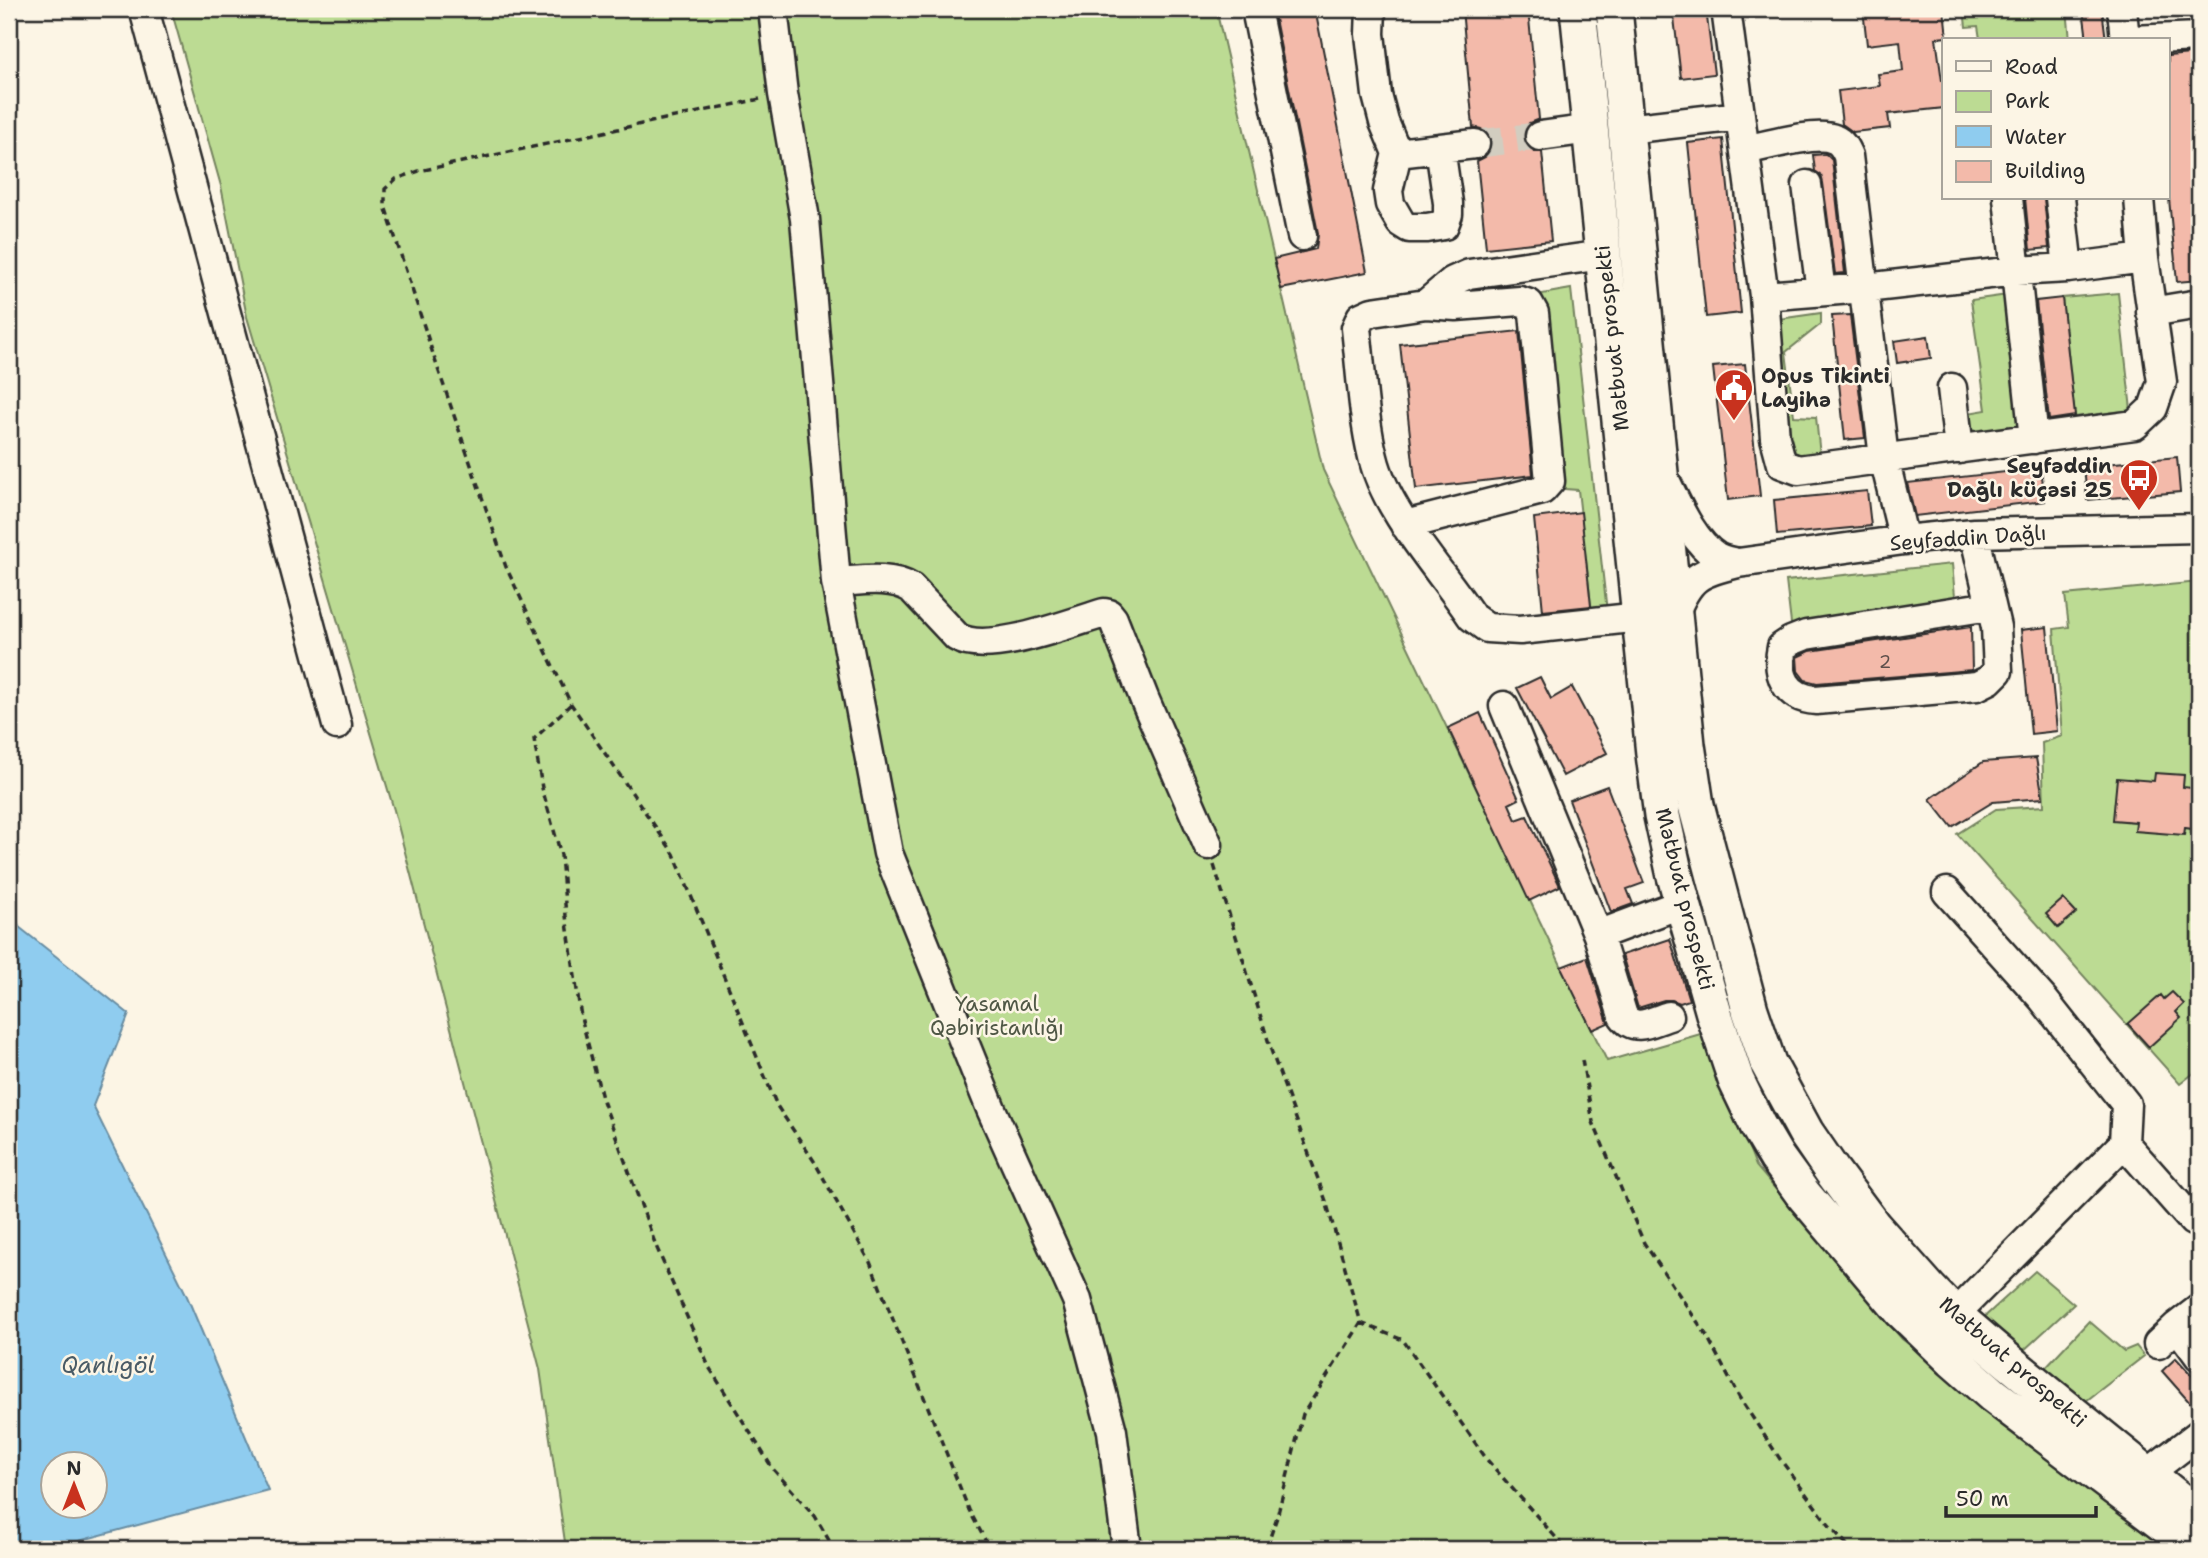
<svg xmlns="http://www.w3.org/2000/svg" width="2208" height="1558" font-family="'Shantell Sans',sans-serif">
<rect width="100%" height="100%" fill="#fcf5e5"/>
<filter id="ink" filterUnits="userSpaceOnUse"><feTurbulence type="fractalNoise" baseFrequency=".0143" numOctaves="2"/><feDisplacementMap in="SourceGraphic" scale="14" xChannelSelector="R" yChannelSelector="G"/><feConvolveMatrix kernelMatrix="1 2 1 2 8 2 1 2 1" color-interpolation-filters="sRGB"/></filter>
<g filter="url(#ink)">
<path fill="#bcdb93" stroke="#74835f" stroke-width="2" d="M171,9H1216L1323,470L1607,1061L1704,1033L1756,1166L1902,1339L2180,1549H566L540,1369L394,810L247,317L221,186Z
M1964,9H2067L2070,40L1980,39L1978,26L1966,27Z
M1571,289L1607,612L1592,614L1578,490L1565,489L1542,294Z
M2118,293L2131,410L2075,417L2062,298Z
M2008,295L2024,444L1974,451L1968,413L1986,410L1971,300Z
M1821,313V324L1786,352L1794,416L1816,417L1820,456L1780,458L1764,321Z
M1952,564L1957,617L1792,632L1786,581Z
M2199,582V1069L2180,1084L1957,834L1996,809L2044,806L2042,743L2062,736L2054,629L2069,627L2065,595Z
M2035,1271L2074,1304L2022,1352L1981,1320Z
M2089,1321L2124,1351L2136,1346L2144,1356L2082,1404L2041,1372Z"/>
<path fill="#8fccef" stroke="#678ca1" stroke-width="2" fill-rule="evenodd" d="M9,892L19,927L129,1014L93,1106L186,1294L268,1490L49,1549H9ZM52,1464H94V1506H52Z"/>
<path fill="#f3baaa" stroke="#2b2b2b" stroke-width="2" d="M1273,9H1315L1367,272L1281,289L1274,259L1316,249L1318,233Z
M1462,9H1528L1539,119L1529,123L1524,130V138L1527,147L1534,152H1542L1551,241L1486,248L1477,161L1485,157L1490,151L1492,143L1488,134L1481,129L1473,127Z
M1673,9H1706L1714,74L1681,78Z
M1863,9H1944L1947,37L1936,38L1942,81H1944V108L1888,114L1890,128L1853,132L1842,124L1838,91L1880,86L1878,74L1903,71L1900,41L1867,45Z
M2083,9H2102L2106,40H2087Z
M2191,54L2199,140V280L2177,282L2168,188V56Z
M1723,139L1741,313L1706,317L1688,143Z
M1826,154L1832,160L1845,273L1835,274L1823,183L1821,175L1815,171L1813,155Z
M2025,198H2044L2049,248L2030,250Z
M2062,298L2075,416L2049,420L2036,301Z
M1850,315L1865,438L1845,440L1832,316Z
M1519,331L1533,475L1416,489L1400,344Z
M1928,336L1931,358L1897,363L1894,341Z
M1745,364L1760,496L1728,500L1713,367Z
M2177,457L2180,492L2087,500L2084,466Z
M2041,468L2045,501L1915,516L1907,483Z
M1867,491L1871,526L1777,535L1774,500Z
M1581,512L1591,606L1543,611L1534,518Z
M1971,627L1972,670L1817,683L1805,680L1798,671L1797,657L1810,651Z
M2047,627L2057,731L2031,734L2021,630Z
M1540,677L1551,699L1572,687L1607,753L1563,776L1517,688Z
M1480,713L1519,799L1509,804L1516,820L1527,816L1560,886L1529,901L1448,728Z
M2036,758L2043,798L1993,802L1952,827L1930,799L1983,762Z
M2155,773L2184,775L2183,787L2199,789V830L2185,828L2184,835L2135,831L2136,822L2113,820L2117,778L2154,781Z
M1607,786L1644,883L1627,889L1633,904L1611,912L1569,800Z
M2063,899L2076,913L2058,928L2046,914Z
M1670,939L1689,1000L1680,1003L1672,1000H1664L1638,1008L1622,955Z
M1587,957L1608,1023L1592,1030L1561,967Z
M2172,992L2184,1004L2176,1012L2181,1018L2149,1047L2128,1024L2161,995L2164,999Z
M2176,1358L2199,1383V1413L2162,1371Z"/>
<g fill="none" stroke-linecap="round" stroke-linejoin="round">
<path stroke="#d2cdc0" stroke-width="28" stroke-dasharray="28 14" stroke-linecap="butt" d="M1475,144L1540,136"/>
<defs>
<path id="minor" d="M144,9L337,725
M773,9L783,94L805,219L836,582L888,853L991,1109L1077,1300L1112,1431L1127,1549
M1256,9L1302,236
M1371,9L1370,34L1377,95L1384,122L1397,153L1388,191L1390,204L1401,223L1409,228H1427L1444,225L1448,214V203L1440,148
M1726,9L1764,296L1775,438L1782,464L1798,470L2135,425L2153,408L2162,382L2144,258L2139,198
M2122,9L2125,40
M2132,40L2199,37
M1626,129L1740,116
M1540,136L1591,129
M1745,150C1765,146 1817,131 1834,139C1842,142 1845,149 1848,156L1884,458L1904,540
M1397,153L1475,144
M1807,185L1821,291
M2008,198L2034,439
M2060,198L2068,268
M1603,255L1469,274L1453,281L1426,304L1372,312L1361,317L1356,328C1361,370 1363,417 1373,457C1386,512 1441,570 1472,617L1487,628L1520,630L1640,617
M1764,296L1865,288L2016,271L2068,268L2144,258
M2151,312L2199,304
M1952,388L1959,449
M1665,480C1677,504 1693,542 1717,557C1723,560 1731,562 1738,563
M1405,525L1542,490L1550,481L1534,313L1529,304L1520,301L1456,306L1426,304
M1974,533L1996,627L1998,671L1989,680L1977,686L1816,700C1786,698 1776,675 1782,647L1791,641L1806,635L1990,606
M836,582C860,581 890,575 911,588L957,637C987,656 1070,623 1104,613L1109,614L1113,619L1144,698L1208,845
M1674,615C1689,576 1699,573 1738,563L1904,540L1974,533L2199,528
M1504,706L1598,935L1623,1016C1635,1033 1652,1021 1669,1016
M1947,892L2043,999L2126,1104L2124,1143L1954,1315
M1598,935L1683,903
M2124,1143L2193,1221
M2199,1309L2177,1326L2199,1356
M2158,1344L2177,1326
M2147,1474L2199,1434"/>
<path id="major" d="M1578,9L1654,754L1662,816L1675,876L1715,1017L1736,1080L1758,1126L1777,1158L1803,1194L1902,1311L1953,1360L1993,1395L2178,1535L2199,1549
M1614,9L1687,745L1696,805L1750,1010L1768,1063L1806,1133L1832,1171L1873,1226L1929,1289L1954,1315L2009,1362L2199,1516"/>
</defs>
<use href="#minor" stroke="#2b2b2b" stroke-width="33"/>
<use href="#major" stroke="#2b2b2b" stroke-width="40"/>
<path stroke="#2b2b2b" stroke-width="3.5" stroke-dasharray="7 5" stroke-linecap="butt" d="M760,99L419,171L396,179L385,189V206L435,360L506,567L571,704L674,854L777,1106L814,1161L870,1262L969,1510L990,1549
M571,704L534,739L542,788L561,855L566,916L581,1017L602,1098L656,1246L709,1367L773,1469L815,1516L834,1549
M1214,865L1271,1050L1326,1201L1361,1323L1303,1414L1277,1517L1266,1549
M1582,1060L1593,1122L1644,1243L1707,1336L1739,1397L1780,1459L1829,1525L1851,1549
M1361,1323L1403,1340L1488,1461L1566,1549"/>
<use href="#minor" stroke="#fcf5e5" stroke-width="28"/>
<use href="#major" stroke="#fcf5e5" stroke-width="35"/>
</g>
</g>
<defs>
<symbol id="civic-pin" viewBox="-11 -11 22 30"><path d="M0 17L-7.5 6A9.5 9.5 0 1 1 7.5 6Z" fill="#c8321e" stroke="#fcf5e5"/><path d="M-.6-6.5H3V-4.5H.6V-3L4-1V1h2V6H-6V1h2V-1L-.6-3ZM-1.2 2.5V6h2.4V2.5Z" fill="#fff"/></symbol>
<symbol id="bus-pin" viewBox="-11 -11 22 30"><path d="M0 17L-7.5 6A9.5 9.5 0 1 1 7.5 6Z" fill="#c8321e" stroke="#fcf5e5"/><path d="M-5-6H5V4H4V6H2V4H-2V6H-4V4H-5ZM-3.5-4V0h7V-4ZM-3.5 1.2v1.5H-2V1.2ZM2 1.2v1.5H3.5V1.2Z" fill="#fff"/></symbol>
</defs>
<g fill-rule="evenodd">
<use href="#civic-pin" x="1712" y="366" width="44" height="60"/>
<use href="#bus-pin" x="2117" y="456" width="44" height="60"/>
</g>
<g text-anchor="middle" stroke-width="5" stroke-linejoin="round" paint-order="stroke">
<g font-size="18" fill="#5d4f4b">
<text x="1885" y="668">2</text>
</g>
<g font-size="21" fill="#2b2b2b" stroke="#fcf5e5">
<text transform="translate(1612 338) rotate(-96)" y="7">Mətbuat prospekti</text>
<text transform="translate(1968 538) rotate(-4)" y="7">Seyfəddin Dağlı</text>
<text transform="translate(1685 899) rotate(76)" y="7">Mətbuat prospekti</text>
<text transform="translate(2013 1362) rotate(41)" y="7">Mətbuat prospekti</text>
</g>
<g font-size="21" font-weight="bold" fill="#2b2b2b" stroke="#fcf5e5" text-anchor="start">
<text x="1761" y="383">Opus Tikinti<tspan x="1761" dy="24">Layihə</tspan></text>
<text x="2112" y="473" text-anchor="end">Seyfəddin<tspan x="2112" dy="24">Dağlı küçəsi 25</tspan></text>
</g>
<g font-size="21" fill="#4f5745" stroke="#fcf5e5">
<text x="997" y="1011">Yasamal<tspan x="997" dy="24">Qəbiristanlığı</tspan></text>
</g>
<g font-size="23" font-style="italic" fill="#495b66" stroke="#fcf5e5">
<text x="108" y="1373">Qanlıgöl</text>
</g>
</g>
<rect width="2208" height="1558" fill="none" stroke="#fcf5e5" stroke-width="35"/>
<rect x="18" y="18" width="2173" height="1523" fill="none" stroke="#2b2b2b" stroke-width="2.5" filter="url(#ink)"/>
<rect x="1942" y="38" width="228" height="161" fill="#fcf5e5" stroke="#a8a49b" stroke-width="2"/>
<rect x="1956" y="61" width="35" height="10" fill="#fcf5e5" stroke="#a8a49b" stroke-width="2"/>
<text x="2005" y="74" font-size="21" fill="#2b2b2b">Road</text>
<rect x="1956" y="91" width="35" height="21" fill="#bcdb93" stroke="#a8a49b" stroke-width="2"/>
<text x="2005" y="108" font-size="21" fill="#2b2b2b">Park</text>
<rect x="1956" y="126" width="35" height="21" fill="#8fccef" stroke="#a8a49b" stroke-width="2"/>
<text x="2005" y="144" font-size="21" fill="#2b2b2b">Water</text>
<rect x="1956" y="161" width="35" height="21" fill="#f3baaa" stroke="#a8a49b" stroke-width="2"/>
<text x="2005" y="178" font-size="21" fill="#2b2b2b">Building</text>
<g transform="translate(74 1485)"><circle r="33" fill="#fcf5e5" stroke="#a8a49b" stroke-width="2"/>
<path d="M0-5L12 26L0 18L-12 26Z" fill="#c8321e"/>
<text y="-10" font-size="19" font-weight="bold" text-anchor="middle" fill="#2b2b2b">N</text>
</g>
<path d="M1946 1506v10h150v-10" fill="none" stroke="#2b2b2b" stroke-width="3.5"/>
<text x="1956" y="1506" font-size="21" fill="#2b2b2b" stroke="#fcf5e5" stroke-width="5" paint-order="stroke">50 m</text>
</svg>
